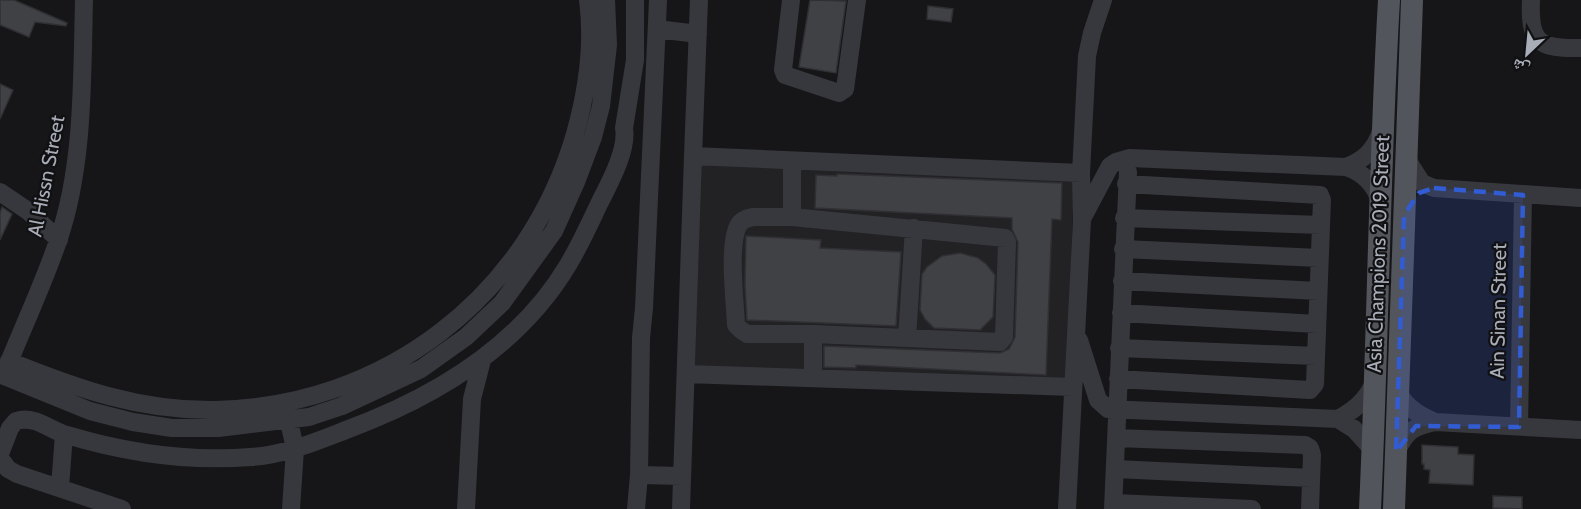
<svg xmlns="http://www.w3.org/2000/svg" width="1581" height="509" font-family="Cabin,'Noto Naskh Arabic',sans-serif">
<rect width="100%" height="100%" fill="#161618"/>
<path fill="#222225" d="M701,163L1074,179L1067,383L693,368Z"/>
<path fill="#404145" stroke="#303034" stroke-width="1.5" d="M0,0H14L67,23L66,26L35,22L29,37L0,25Z
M810,0L846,1L836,73L799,67Z
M928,6L953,9L951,22L927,19Z
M0,84L13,90L0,119Z
M837,174L1062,183L1061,220L1052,219L1046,375L856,365V368L824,367V346L1000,353L1009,349L1015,337L1018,242L1012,229V218L815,208L816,175L837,176Z
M2,207L12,214L0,240V213Z
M746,236L821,240L820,248L901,252L896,326L747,320L745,284Z
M960,253L978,258L986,264L995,275L993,317L980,330L934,328L925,319L920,310L922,274L927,267L942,256Z
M1422,445L1458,447V454L1474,455L1473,485L1429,483L1430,470L1424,469V464H1422Z
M1493,496L1522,497V509L1493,508Z"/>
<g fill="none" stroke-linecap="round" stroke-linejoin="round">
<path stroke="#37383d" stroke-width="18" d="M791,0L783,70L785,75L839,93L845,89L857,0
M1531,0C1529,43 1539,49 1581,48
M657,29L698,34
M693,156L699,0
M1406,158L1422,183L1434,188L1581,198
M792,161V217
M1346,167C1364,160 1375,150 1381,131
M0,192L28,211L59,240
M753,217H792L1005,238L1007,242L1004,337L1000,342L813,334H747L741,330L736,325C735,301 728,246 738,226C741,220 747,218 753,217Z
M1083,217L1110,166L1116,162L1130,158L1346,167C1364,173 1375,184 1380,202
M1124,218L1321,225
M1123,249L1319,258
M1122,281L1318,291
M1121,313L1317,324
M813,334V378
M907,338L914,228
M1079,340L1098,400L1108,409L1338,419L1354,429L1373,450
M1119,348L1316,356
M9,361C78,389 140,411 215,410C384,407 528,297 575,134C587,91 594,45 588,0
M5,372C22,329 43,285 58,241C84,167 82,78 84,0
M686,374L1072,387
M4,376L90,411L133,422L172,428H218L309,417L342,406L421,369L466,337L502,303L554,231L576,182L593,137L601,106L608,45L606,0
M1118,379L1310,390L1315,384L1322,200L1320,195L1126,184
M1398,393C1408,408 1418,415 1435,422
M1338,419C1355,410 1366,400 1374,383
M289,421L295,449L291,509
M1519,427L1523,195
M1116,438L1305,445L1310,448L1312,455L1310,509
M1396,452C1407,431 1412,427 1435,422L1581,430
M0,454L10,428L16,421C36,415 49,430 67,435C127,453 189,462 251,457C284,455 315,442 346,430C433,398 519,347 568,265C580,245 589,225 599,204C609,184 628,150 624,128L635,60V0
M0,458L8,469L17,474L122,509
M1115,469L1311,478
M639,475L682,476
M60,487L64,434
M1114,503L1252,509
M466,509L472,399L482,360
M636,509L639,475L641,338L644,308L658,0
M681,509L693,156L1081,173
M1067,509L1082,220L1081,173L1087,56L1092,33L1103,0
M1113,509L1128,172"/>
<path stroke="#53555c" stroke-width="22" d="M1370,509C1378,339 1379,170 1389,0
M1394,509L1412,0"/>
</g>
<path fill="#325cd3" fill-opacity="0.2" stroke="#325cd3" stroke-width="4.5" stroke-dasharray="12 8" stroke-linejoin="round" d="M1434,188L1523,195L1519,427L1416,426L1396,452L1404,215L1419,193Z"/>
<g text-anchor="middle" stroke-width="4.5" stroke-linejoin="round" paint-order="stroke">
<g font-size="20" fill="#a8adb8" stroke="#111113">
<text transform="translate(46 176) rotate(-79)" y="7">Al Hissn Street</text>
<text transform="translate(1378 254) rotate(-88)" y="7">Asia Champions 2019 Street</text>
<text transform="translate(1498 311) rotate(-89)" y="7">Ain Sinan Street</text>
</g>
</g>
<g transform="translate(1527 54) rotate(206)" stroke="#111113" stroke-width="4.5" paint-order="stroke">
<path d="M0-4.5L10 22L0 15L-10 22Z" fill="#a8adb8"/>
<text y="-9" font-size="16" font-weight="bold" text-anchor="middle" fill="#a8adb8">ش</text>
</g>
</svg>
